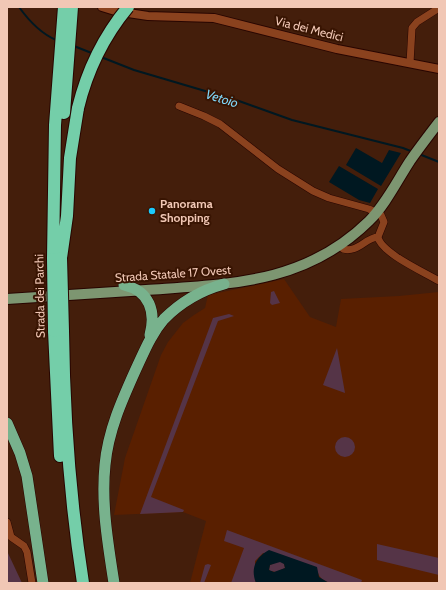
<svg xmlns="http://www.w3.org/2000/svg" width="446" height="590" font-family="Cabin,sans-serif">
<rect width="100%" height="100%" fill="#441e0b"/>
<path fill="#591f00" d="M284,279L310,317L336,327L341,299L399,296L439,292V583H190L206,521L183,512L114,515L125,458L161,355L168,342L183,323L194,315L205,308L208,295Z"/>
<path fill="#553447" d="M274,291L280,303L272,305L270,303L271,292Z
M229,314L234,316L218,321L151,497L184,510L183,512L140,514L213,318Z
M337,348L345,393L323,385Z
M335 447a10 10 0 1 1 20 0a10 10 0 1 1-20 0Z
M227,530L362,580L361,583C348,583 323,588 318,573L263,553L255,561V580L256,583H231L244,548L224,541Z
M377,544L439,558V575L377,560Z
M7,551L22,583H7Z
M277,562H283L284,564L285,568L276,572L270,571L269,569L270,565Z
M208,564L211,565L204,583H200L205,565Z"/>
<path fill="#001821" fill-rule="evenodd" d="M356,148L382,163L389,150L401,153L381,186L346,165Z
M339,166L378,189L370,203L359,200L329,182Z
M269,550L317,567L319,577L329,583H256C250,568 256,557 269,550ZM280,562L284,564L285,568L274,572L269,570L270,565Z"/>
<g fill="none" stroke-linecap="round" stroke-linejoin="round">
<path stroke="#001821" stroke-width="2" d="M19,7C29,21 40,33 56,40
M74,46L94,54
M101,57L134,70L239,101L292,120L403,148L413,152
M419,154L439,162"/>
<defs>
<path id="minor" d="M410,63L412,28L417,22L439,8
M179,106L204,116L220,124L278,169L313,191L329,198L369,209L381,215L384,222L378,237C381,253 424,272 439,281
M340,245L343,249C358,253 365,238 378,237
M7,522L11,537L24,546L27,552L32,583"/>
<path id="tertiary" d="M102,7L115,11L148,16L214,18L337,49L439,69"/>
<path id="primary" d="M7,299C53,296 100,293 146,290C230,284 305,284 369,221C386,204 397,181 410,161C419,148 429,135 439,122"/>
<path id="trunk" d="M124,285C150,291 156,312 150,335
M7,423L20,453L27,476L43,583
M114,583C108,544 101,504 105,465C108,431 122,400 136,369C144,352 151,334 164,319C180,303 202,290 224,284"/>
<path id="motorway" d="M64,113L72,7
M61,258L67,216L70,158L78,108
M53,259L55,125L64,7
M54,331L60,456
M63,331C64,415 70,500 83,583"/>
</defs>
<use href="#minor" stroke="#280500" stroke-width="8"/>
<use href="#tertiary" stroke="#280500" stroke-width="10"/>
<use href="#primary" stroke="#280500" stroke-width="12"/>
<use href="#trunk" stroke="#280500" stroke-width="12"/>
<use href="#motorway" stroke="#280500" stroke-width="14"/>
<use href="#minor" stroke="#8a421e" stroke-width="7"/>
<use href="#tertiary" stroke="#8a421e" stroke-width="8"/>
<use href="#primary" stroke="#7d9671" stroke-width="10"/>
<use href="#trunk" stroke="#78b28d" stroke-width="11"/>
<use href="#motorway" stroke="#74cea9" stroke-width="12"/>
<defs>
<path id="motorway-bridge" d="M78,108C87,71 104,36 128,7
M61,258L63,331
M53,259L54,331"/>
</defs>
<use href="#motorway-bridge" stroke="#280500" stroke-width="14" stroke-linecap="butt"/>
<use href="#motorway-bridge" stroke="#74cea9" stroke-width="12"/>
</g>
<circle fill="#1bcafc" stroke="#381402" stroke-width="1.5" cx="152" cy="211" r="4"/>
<g text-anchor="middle" stroke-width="4" stroke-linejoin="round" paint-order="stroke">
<g font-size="12" fill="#f1c7b5" stroke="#381402">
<text transform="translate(309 29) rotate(14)" y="4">Via dei Medici</text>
<text transform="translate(173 274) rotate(-4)" y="4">Strada Statale 17 Ovest</text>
<text transform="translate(40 296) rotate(-91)" y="4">Strada dei Parchi</text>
</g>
<g font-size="12" font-weight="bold" fill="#f1c7b5" stroke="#381402" text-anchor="start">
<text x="160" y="208">Panorama<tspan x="160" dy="14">Shopping</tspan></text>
</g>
<g font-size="13" font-style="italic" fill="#80d8fa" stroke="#381402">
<text transform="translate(222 98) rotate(17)" y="5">Vetoio</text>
</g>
</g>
<rect width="446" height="590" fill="none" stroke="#f1c7b5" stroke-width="16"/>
</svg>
